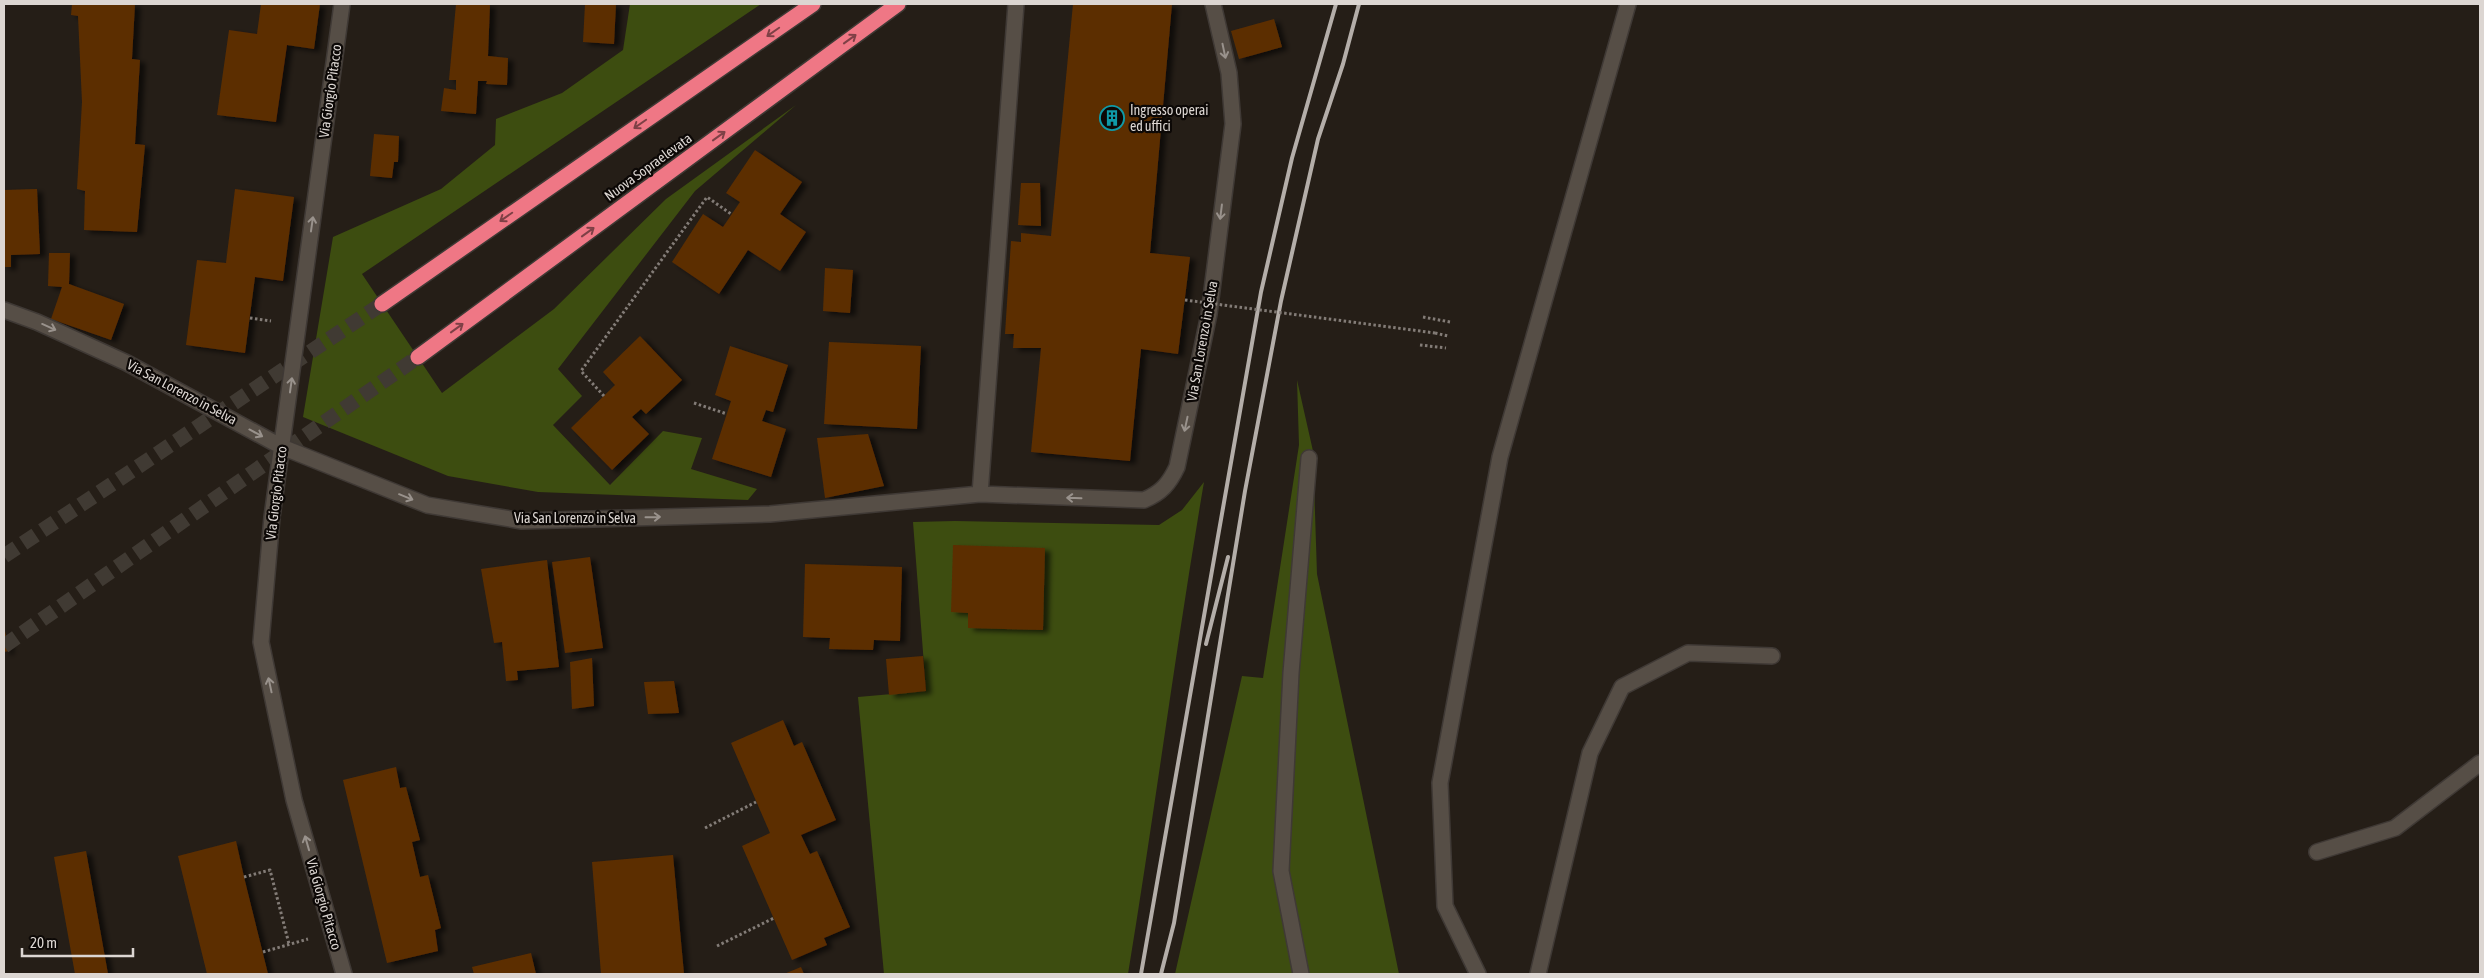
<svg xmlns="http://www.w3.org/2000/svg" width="2484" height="978" font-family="'Asap Condensed',sans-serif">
<defs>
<filter id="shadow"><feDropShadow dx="5.5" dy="3" stdDeviation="2.5" flood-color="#0009"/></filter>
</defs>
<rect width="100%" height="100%" fill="#251e17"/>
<path fill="#3d4d10" d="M630,4H761L362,274L442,393L554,309L666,199L796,105L695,191L558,369L582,396L553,425L610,485L663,431L702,438L691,469L757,489L748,500L538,492L448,476L303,417L333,237L441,189L495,145L496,119L562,93L623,50Z
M1297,380L1313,451L1317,574L1399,974H1175L1242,676L1263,678L1299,445Z
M1204,482C1176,646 1155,810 1128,974H884L858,697L926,691L913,522L955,521L1159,525L1182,510Z"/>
<path fill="#5c2e01" filter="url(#shadow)" d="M72,4H135L132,59L140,60L135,144L145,145L137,232L84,230L85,191L77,189L82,102L78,16L71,15Z
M261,4H320L314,49L287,45L276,122L217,115L229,30L257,34Z
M456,4H490L488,56L508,58L507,85L486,84L487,81H478L476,114L441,111L444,88L456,90V80H449Z
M585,4H616L614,44L583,42Z
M1073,4H1172L1150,253L1190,257L1178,354L1141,349L1130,461L1031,452L1041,348H1013L1014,334H1005L1011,241L1021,242V233L1051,236Z
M1274,19L1282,47L1239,59L1231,31Z
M374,134L399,136L398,162H394L392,178L370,176Z
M755,150L802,182L780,214L806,232L780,271L748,250L719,294L672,262L703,214L723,227L740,202L726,193Z
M1021,183H1040L1041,226L1018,225Z
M37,189L40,254L11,255V267H4V190Z
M235,189L294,197L283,281L255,277L245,353L186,345L197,260L226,263Z
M49,253H70L69,284L124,304L111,340L51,319L62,287L48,286Z
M825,268L853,270L850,313L823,311Z
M640,336L682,380L646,414L641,409L632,417L649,434L612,470L571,428L615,385L603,372Z
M829,342L921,346L917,429L824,424Z
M730,346L788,365L773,412L766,410L762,421L786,429L771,477L712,459L731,401L715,395Z
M868,434L884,486L825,498L817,438Z
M953,545L1045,548L1043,630L968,628V613L951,612Z
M590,557L603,648L565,653L552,562Z
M547,560L559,667L517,671L518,680L506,681L502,642L494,643L481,569Z
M805,564L902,567L900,641L874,640L873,650L829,649L830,638L803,637Z
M4,626L9,651L4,652Z
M923,656L926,691L889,695L886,659Z
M592,658L594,706L572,709L570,662Z
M674,681L679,713L648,714L644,682Z
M783,720L794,746L802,742L836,820L801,835L810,854L817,851L850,927L824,938L827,945L792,960L742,846L770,833L731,743Z
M396,767L400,788L406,787L420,840L412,842L420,877L428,875L441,928L435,930L438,951L387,963L343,780Z
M236,841L244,877L268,974H207L178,856Z
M86,851L108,974H75L54,857Z
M673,855L684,974H601L592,862Z
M531,953L536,974H474L472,967Z
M801,967L804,974H784Z"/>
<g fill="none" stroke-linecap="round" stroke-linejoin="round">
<path stroke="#403a33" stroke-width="15" stroke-dasharray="15 8" stroke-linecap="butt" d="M4,556L382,304
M4,646L418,357"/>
<defs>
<path id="minor" d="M342,4L272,517L261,642L294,800L344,974
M4,310L37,322L127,363L282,447L427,505L522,521L770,514L980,494L1016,4
M980,494L1144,500C1161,493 1169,484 1177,467L1209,314L1233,124L1229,73L1213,4
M2317,852L2395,828L2480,763
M1301,974L1281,871L1291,673L1309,458
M1478,974L1445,906L1440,783L1500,457L1628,4
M1538,974L1590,753L1622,687L1688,653L1772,656"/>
<path id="highway" d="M382,304L813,4
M418,357L898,4"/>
</defs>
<use href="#minor" stroke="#3f3935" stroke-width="18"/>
<use href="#highway" stroke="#3f3935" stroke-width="18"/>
<path stroke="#837c77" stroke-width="3" stroke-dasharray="2.5 2.5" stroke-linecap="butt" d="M1423,317L1450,322
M250,318L271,321
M1435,333L1448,336
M1420,345L1446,348
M604,396L581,371L707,197L731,214
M694,403L727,414
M705,828L756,802
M244,877L270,870L289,944
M717,946L774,918
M263,952L308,939"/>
<use href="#minor" stroke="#564e46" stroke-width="15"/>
<use href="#highway" stroke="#ef7785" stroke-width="15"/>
<path stroke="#b4aea9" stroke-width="4" d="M1206,644L1228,557
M1141,974L1261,292L1292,158L1336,4
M1161,974L1174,923L1245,491L1281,301L1318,139L1343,64L1359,4"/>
<path stroke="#837c77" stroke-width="3" stroke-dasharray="2.5 2.5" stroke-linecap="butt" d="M1185,300L1435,333"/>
</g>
<defs><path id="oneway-shaft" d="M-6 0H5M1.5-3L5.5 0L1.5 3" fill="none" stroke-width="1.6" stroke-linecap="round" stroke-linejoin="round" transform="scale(1.25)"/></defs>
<g stroke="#7e4046">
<use href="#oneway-shaft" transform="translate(773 32) rotate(145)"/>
<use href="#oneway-shaft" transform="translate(850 39) rotate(-36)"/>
<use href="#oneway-shaft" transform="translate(640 124) rotate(145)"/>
<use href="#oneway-shaft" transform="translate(719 136) rotate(-36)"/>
<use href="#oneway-shaft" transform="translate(506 217) rotate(145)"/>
<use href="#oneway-shaft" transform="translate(588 232) rotate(-36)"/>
<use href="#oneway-shaft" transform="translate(457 328) rotate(-36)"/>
</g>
<g stroke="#99928c">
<use href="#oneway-shaft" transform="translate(1224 51) rotate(78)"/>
<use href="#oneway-shaft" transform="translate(1221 212) rotate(97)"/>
<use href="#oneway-shaft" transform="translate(312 224) rotate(-82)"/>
<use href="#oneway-shaft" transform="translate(49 327) rotate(24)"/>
<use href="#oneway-shaft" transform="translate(291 385) rotate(-82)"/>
<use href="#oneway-shaft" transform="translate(1186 424) rotate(102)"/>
<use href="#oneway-shaft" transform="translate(256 433) rotate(28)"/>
<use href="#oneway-shaft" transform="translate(406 497) rotate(22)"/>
<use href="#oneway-shaft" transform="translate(1074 498) rotate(-178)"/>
<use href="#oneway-shaft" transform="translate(653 517) rotate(-1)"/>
<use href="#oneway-shaft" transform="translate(270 685) rotate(-102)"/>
<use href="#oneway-shaft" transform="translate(307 843) rotate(-106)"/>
</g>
<defs>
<symbol id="building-ring" viewBox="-11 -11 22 22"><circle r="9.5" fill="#0c0806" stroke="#0f9aa8" stroke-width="1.5"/><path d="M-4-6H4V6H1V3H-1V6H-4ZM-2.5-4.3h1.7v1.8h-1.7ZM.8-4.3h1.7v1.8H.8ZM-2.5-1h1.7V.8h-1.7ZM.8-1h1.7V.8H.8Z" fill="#0f9aa8"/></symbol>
</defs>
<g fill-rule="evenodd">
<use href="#building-ring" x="1098" y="104" width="28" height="28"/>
</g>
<g text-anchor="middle" stroke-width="4.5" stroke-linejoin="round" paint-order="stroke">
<g font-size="14" fill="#dcd6d2" stroke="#0c0806">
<text transform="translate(330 91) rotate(-82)" y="5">Via Giorgio Pitacco</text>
<text transform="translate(648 167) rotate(-36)" y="5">Nuova Sopraelevata</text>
<text transform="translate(1202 341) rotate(-80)" y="5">Via San Lorenzo in Selva</text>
<text transform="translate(182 392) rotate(28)" y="5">Via San Lorenzo in Selva</text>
<text transform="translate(276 493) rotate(-83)" y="5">Via Giorgio Pitacco</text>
<text x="575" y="523">Via San Lorenzo in Selva</text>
<text transform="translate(324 904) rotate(74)" y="5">Via Giorgio Pitacco</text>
</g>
<g font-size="14" fill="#dcd6d2" stroke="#0c0806" text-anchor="start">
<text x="1130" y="115">Ingresso operai<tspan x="1130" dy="16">ed uffici</tspan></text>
</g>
</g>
<rect width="2484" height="978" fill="none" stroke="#dcd6d2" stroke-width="10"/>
<path d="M22 948v8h111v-8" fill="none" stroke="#dcd6d2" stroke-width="2.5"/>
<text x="30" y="948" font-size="15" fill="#dcd6d2" stroke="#0c0806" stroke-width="4" paint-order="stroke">20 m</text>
</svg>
